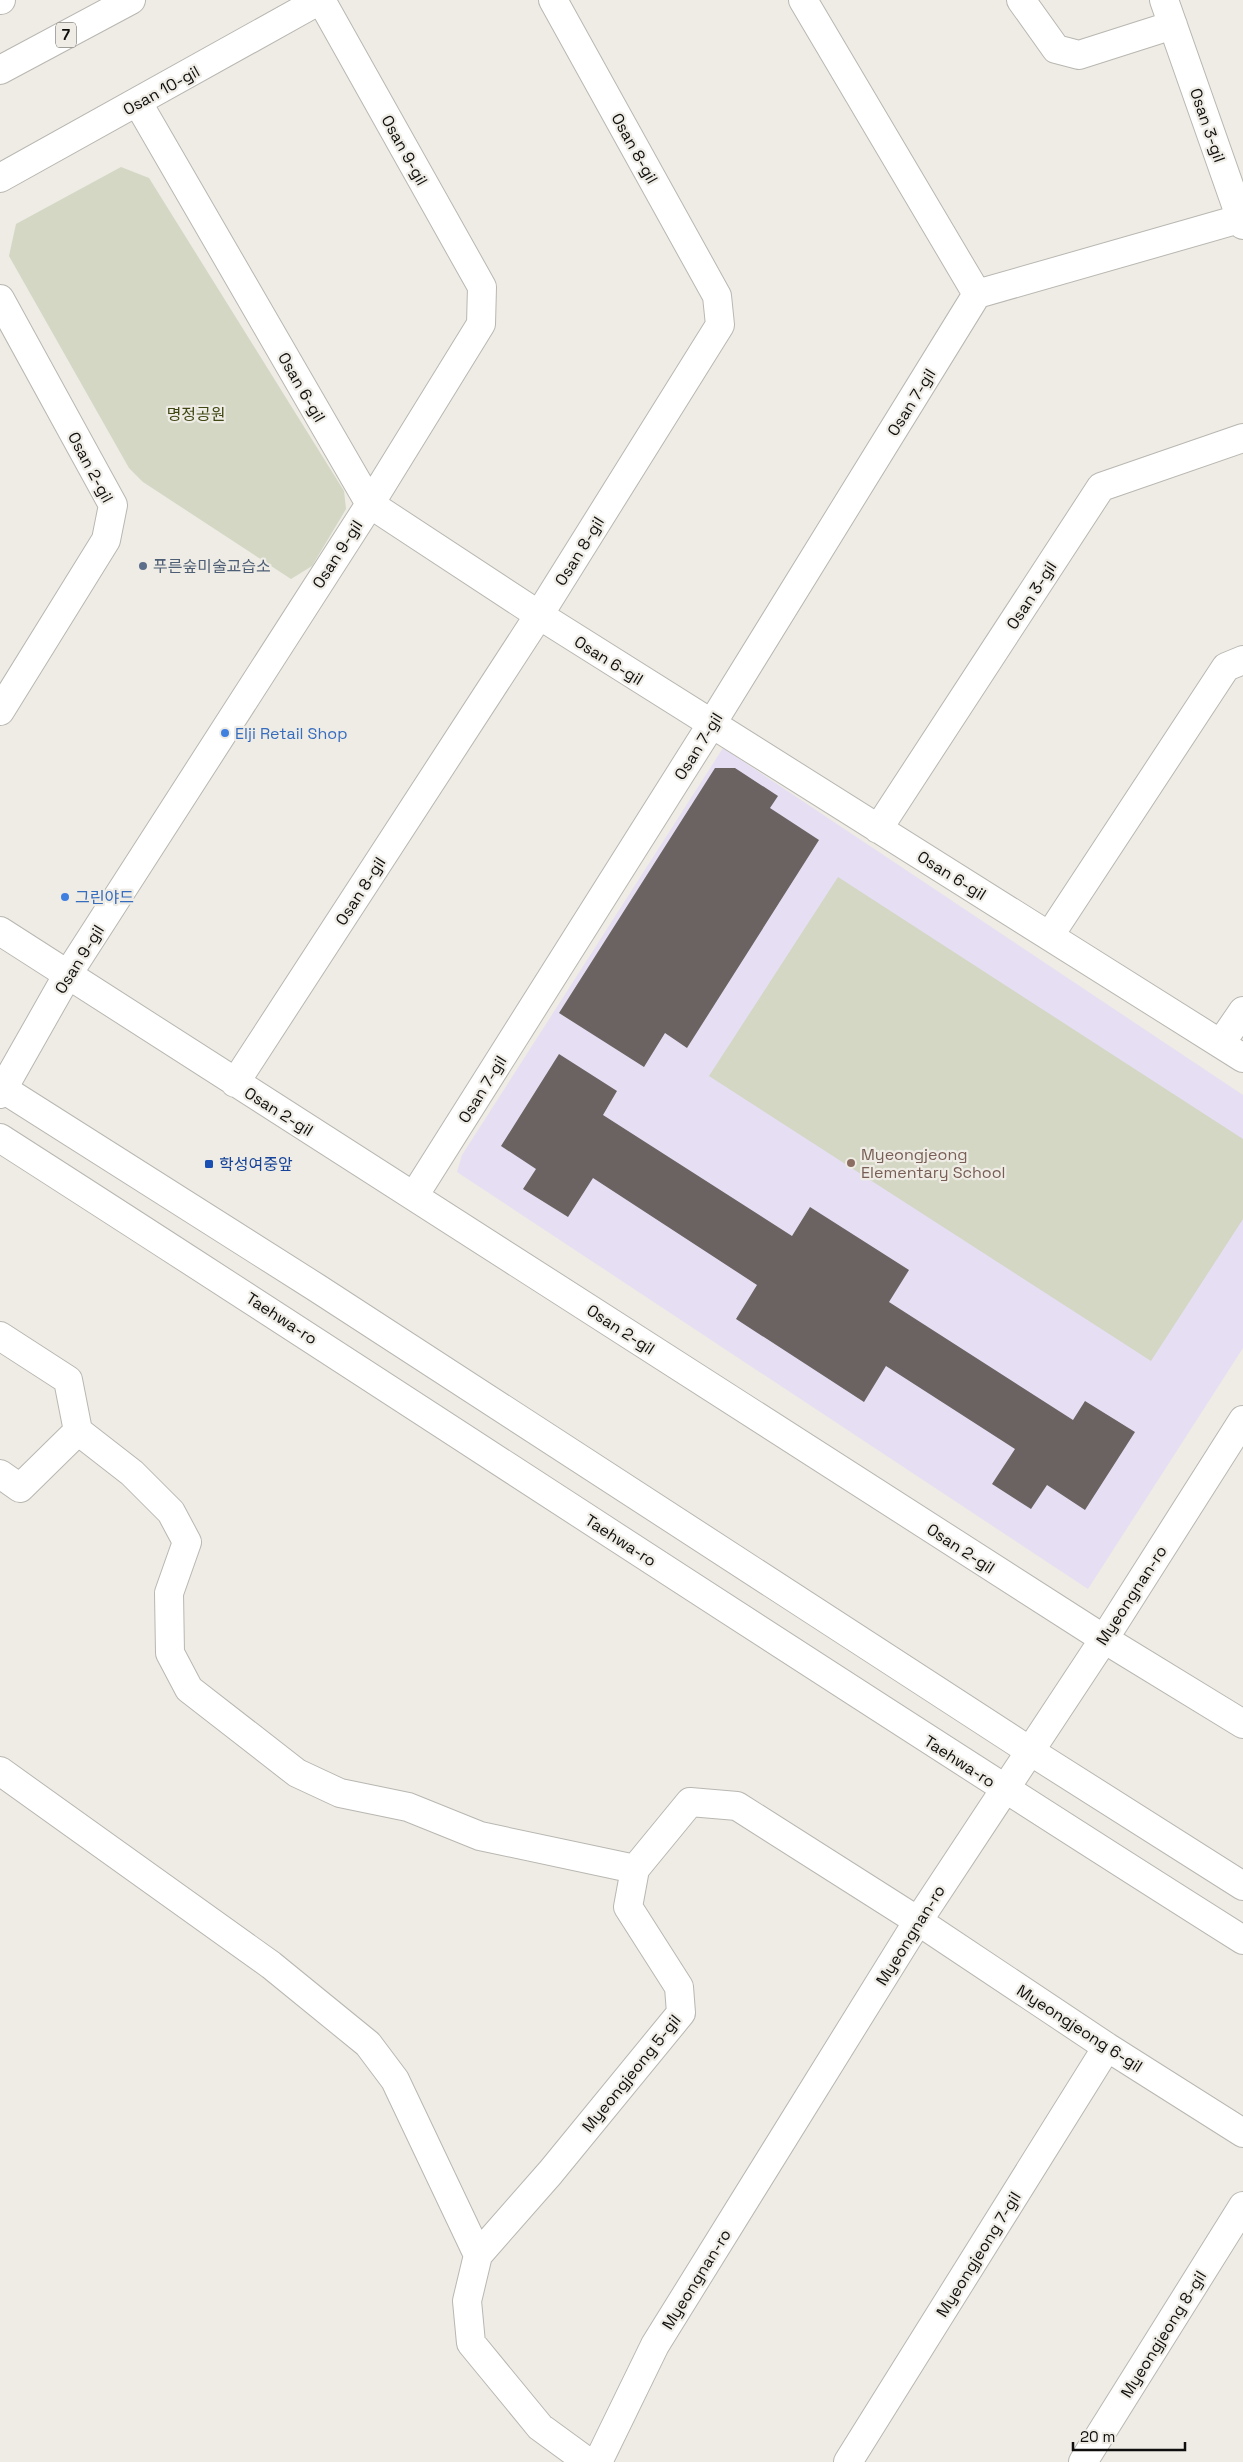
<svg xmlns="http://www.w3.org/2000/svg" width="1243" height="2462" font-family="'Space Grotesk','Noto Sans KR',sans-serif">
<rect width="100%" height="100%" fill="#eeece5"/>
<path fill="#e6def3" d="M723,748L1243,1095V1348L1088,1589L457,1172L462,1155Z"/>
<path fill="#d3d7c3" d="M121,167L149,178L344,491L346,509L312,566L291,579L143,482L129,468L9,256L16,224Z
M838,877L1243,1139V1219L1151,1361L709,1076Z"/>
<path fill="#6a6362" d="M715,768H735L778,796L770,808L819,840L687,1048L665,1033L644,1067L559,1013Z
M559,1054L617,1091L603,1115L792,1236L810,1207L909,1270L889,1302L1073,1420L1085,1401L1135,1432L1085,1510L1047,1485L1031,1509L992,1484L1015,1449L886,1366L864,1402L736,1319L757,1285L593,1178L568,1217L523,1189L536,1169L501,1146Z"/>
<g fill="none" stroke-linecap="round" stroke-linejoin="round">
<defs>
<path id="minor" d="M803,0L977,294
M1021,0L1056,49L1079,55L1173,25
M1164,0L1243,225
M138,103L370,504L539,615L1243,1058
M0,178L320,0
M0,299L113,505L106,540L0,711
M878,829L1101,487L1243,438
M0,931L1104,1639L1243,1724
M1050,935L1226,667L1243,660
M1221,1043L1243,1011
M235,1083L539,615L720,325L717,296L553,0
M0,1094L68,974L370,504L481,324L482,287L321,0
M414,1196L711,725L977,294L1243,218
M0,1336L68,1380L78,1431
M78,1431L132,1473L171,1512L187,1542L169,1593L170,1653L189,1689L297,1773L340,1793L408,1807L480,1836L635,1869
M0,1474L20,1488L78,1431
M0,1771L271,1965L368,2044L395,2080L478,2255
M588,2462L540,2427L471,2343L467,2301L478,2255L550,2173L681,2013L679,1987L628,1907L635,1869L690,1802L737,1806L918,1921L1107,2047L1243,2133
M598,2462L655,2345L918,1921L1104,1639L1243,1420
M848,2462L1107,2047
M1083,2462L1243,2206"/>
<path id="major" d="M0,1087L317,1288L1030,1751L1243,1886
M0,1138C415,1404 826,1677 1243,1940"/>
<path id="highway" d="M0,0H1
M0,70L131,0"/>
</defs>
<use href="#minor" stroke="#b9b7b1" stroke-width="30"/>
<use href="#major" stroke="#b9b7b1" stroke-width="30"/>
<use href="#highway" stroke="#b9b7b1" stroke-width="30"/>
<use href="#minor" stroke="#fff" stroke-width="28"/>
<use href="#major" stroke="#fff" stroke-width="28"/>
<use href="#highway" stroke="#fff" stroke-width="28"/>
</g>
<circle fill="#5c6f8a" stroke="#eeece5" stroke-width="2" cx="143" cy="566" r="5"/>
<g fill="#3f7fe0" stroke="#eeece5" stroke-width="2">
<circle cx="225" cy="733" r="5"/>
<circle cx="65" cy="897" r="5"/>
</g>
<circle fill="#8d6e63" stroke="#eeece5" stroke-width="2" cx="851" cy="1163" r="5"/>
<rect fill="#1a4fb4" stroke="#eeece5" stroke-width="2" x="204" y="1159" width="10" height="10" rx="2.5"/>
<g text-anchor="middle" stroke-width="4.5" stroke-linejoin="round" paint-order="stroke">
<rect fill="#eeece5" stroke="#52514d" stroke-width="1" x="56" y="22.5" width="20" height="25" rx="4"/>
<g font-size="15" font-weight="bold" fill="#0f0e0c">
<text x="66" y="40">7</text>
</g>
<g font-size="16" fill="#0f0e0c" stroke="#eeece5">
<text transform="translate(161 90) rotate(-29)" y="6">Osan 10-gil</text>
<text transform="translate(1208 125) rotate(71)" y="6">Osan 3-gil</text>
<text transform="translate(635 148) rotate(61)" y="6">Osan 8-gil</text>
<text transform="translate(405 150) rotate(61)" y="6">Osan 9-gil</text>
<text transform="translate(302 387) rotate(60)" y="6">Osan 6-gil</text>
<text transform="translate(911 402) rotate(-58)" y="6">Osan 7-gil</text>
<text transform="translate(91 467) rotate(62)" y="6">Osan 2-gil</text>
<text transform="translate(579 551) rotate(-58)" y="6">Osan 8-gil</text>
<text transform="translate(337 554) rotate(-57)" y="6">Osan 9-gil</text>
<text transform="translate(1031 595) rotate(-57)" y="6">Osan 3-gil</text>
<text transform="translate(609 660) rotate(32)" y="6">Osan 6-gil</text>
<text transform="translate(698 746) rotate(-58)" y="6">Osan 7-gil</text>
<text transform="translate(952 875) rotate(32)" y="6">Osan 6-gil</text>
<text transform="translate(360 891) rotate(-57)" y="6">Osan 8-gil</text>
<text transform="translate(79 959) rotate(-58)" y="6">Osan 9-gil</text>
<text transform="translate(482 1089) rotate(-58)" y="6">Osan 7-gil</text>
<text transform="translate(279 1111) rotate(32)" y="6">Osan 2-gil</text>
<text transform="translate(282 1318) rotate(33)" y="6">Taehwa-ro</text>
<text transform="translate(621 1329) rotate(33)" y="6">Osan 2-gil</text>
<text transform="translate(621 1540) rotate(33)" y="6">Taehwa-ro</text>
<text transform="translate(961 1548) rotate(33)" y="6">Osan 2-gil</text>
<text transform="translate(1131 1595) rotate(-57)" y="6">Myeongnan-ro</text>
<text transform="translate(960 1761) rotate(33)" y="6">Taehwa-ro</text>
<text transform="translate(910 1935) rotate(-58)" y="6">Myeongnan-ro</text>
<text transform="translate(1080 2028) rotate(33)" y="6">Myeongjeong 6-gil</text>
<text transform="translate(631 2073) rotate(-51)" y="6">Myeongjeong 5-gil</text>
<text transform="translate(978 2254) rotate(-58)" y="6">Myeongjeong 7-gil</text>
<text transform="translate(696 2279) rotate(-58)" y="6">Myeongnan-ro</text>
<text transform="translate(1163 2334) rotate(-58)" y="6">Myeongjeong 8-gil</text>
</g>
<g font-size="16" fill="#404814" stroke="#eeece5">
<text x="196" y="420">명정공원</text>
</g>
<g font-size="16" fill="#4e5e75" stroke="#eeece5" text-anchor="start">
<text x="153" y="572">푸른숲미술교습소</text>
</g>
<g font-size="16" fill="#366cbe" stroke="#eeece5" text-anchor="start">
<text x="235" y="739">Elji Retail Shop</text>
<text x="75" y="903">그린야드</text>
</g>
<g font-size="16" fill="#785e54" stroke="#eeece5" text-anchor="start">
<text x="861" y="1160">Myeongjeong<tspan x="861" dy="18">Elementary School</tspan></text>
</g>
<g font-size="16" fill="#164399" stroke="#eeece5" text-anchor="start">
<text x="219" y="1170">학성여중앞</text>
</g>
</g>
<path d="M1073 2442v8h112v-8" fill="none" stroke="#0f0e0c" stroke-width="2.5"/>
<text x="1080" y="2442" font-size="15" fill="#0f0e0c" stroke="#eeece5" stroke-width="4" paint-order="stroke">20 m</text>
</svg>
